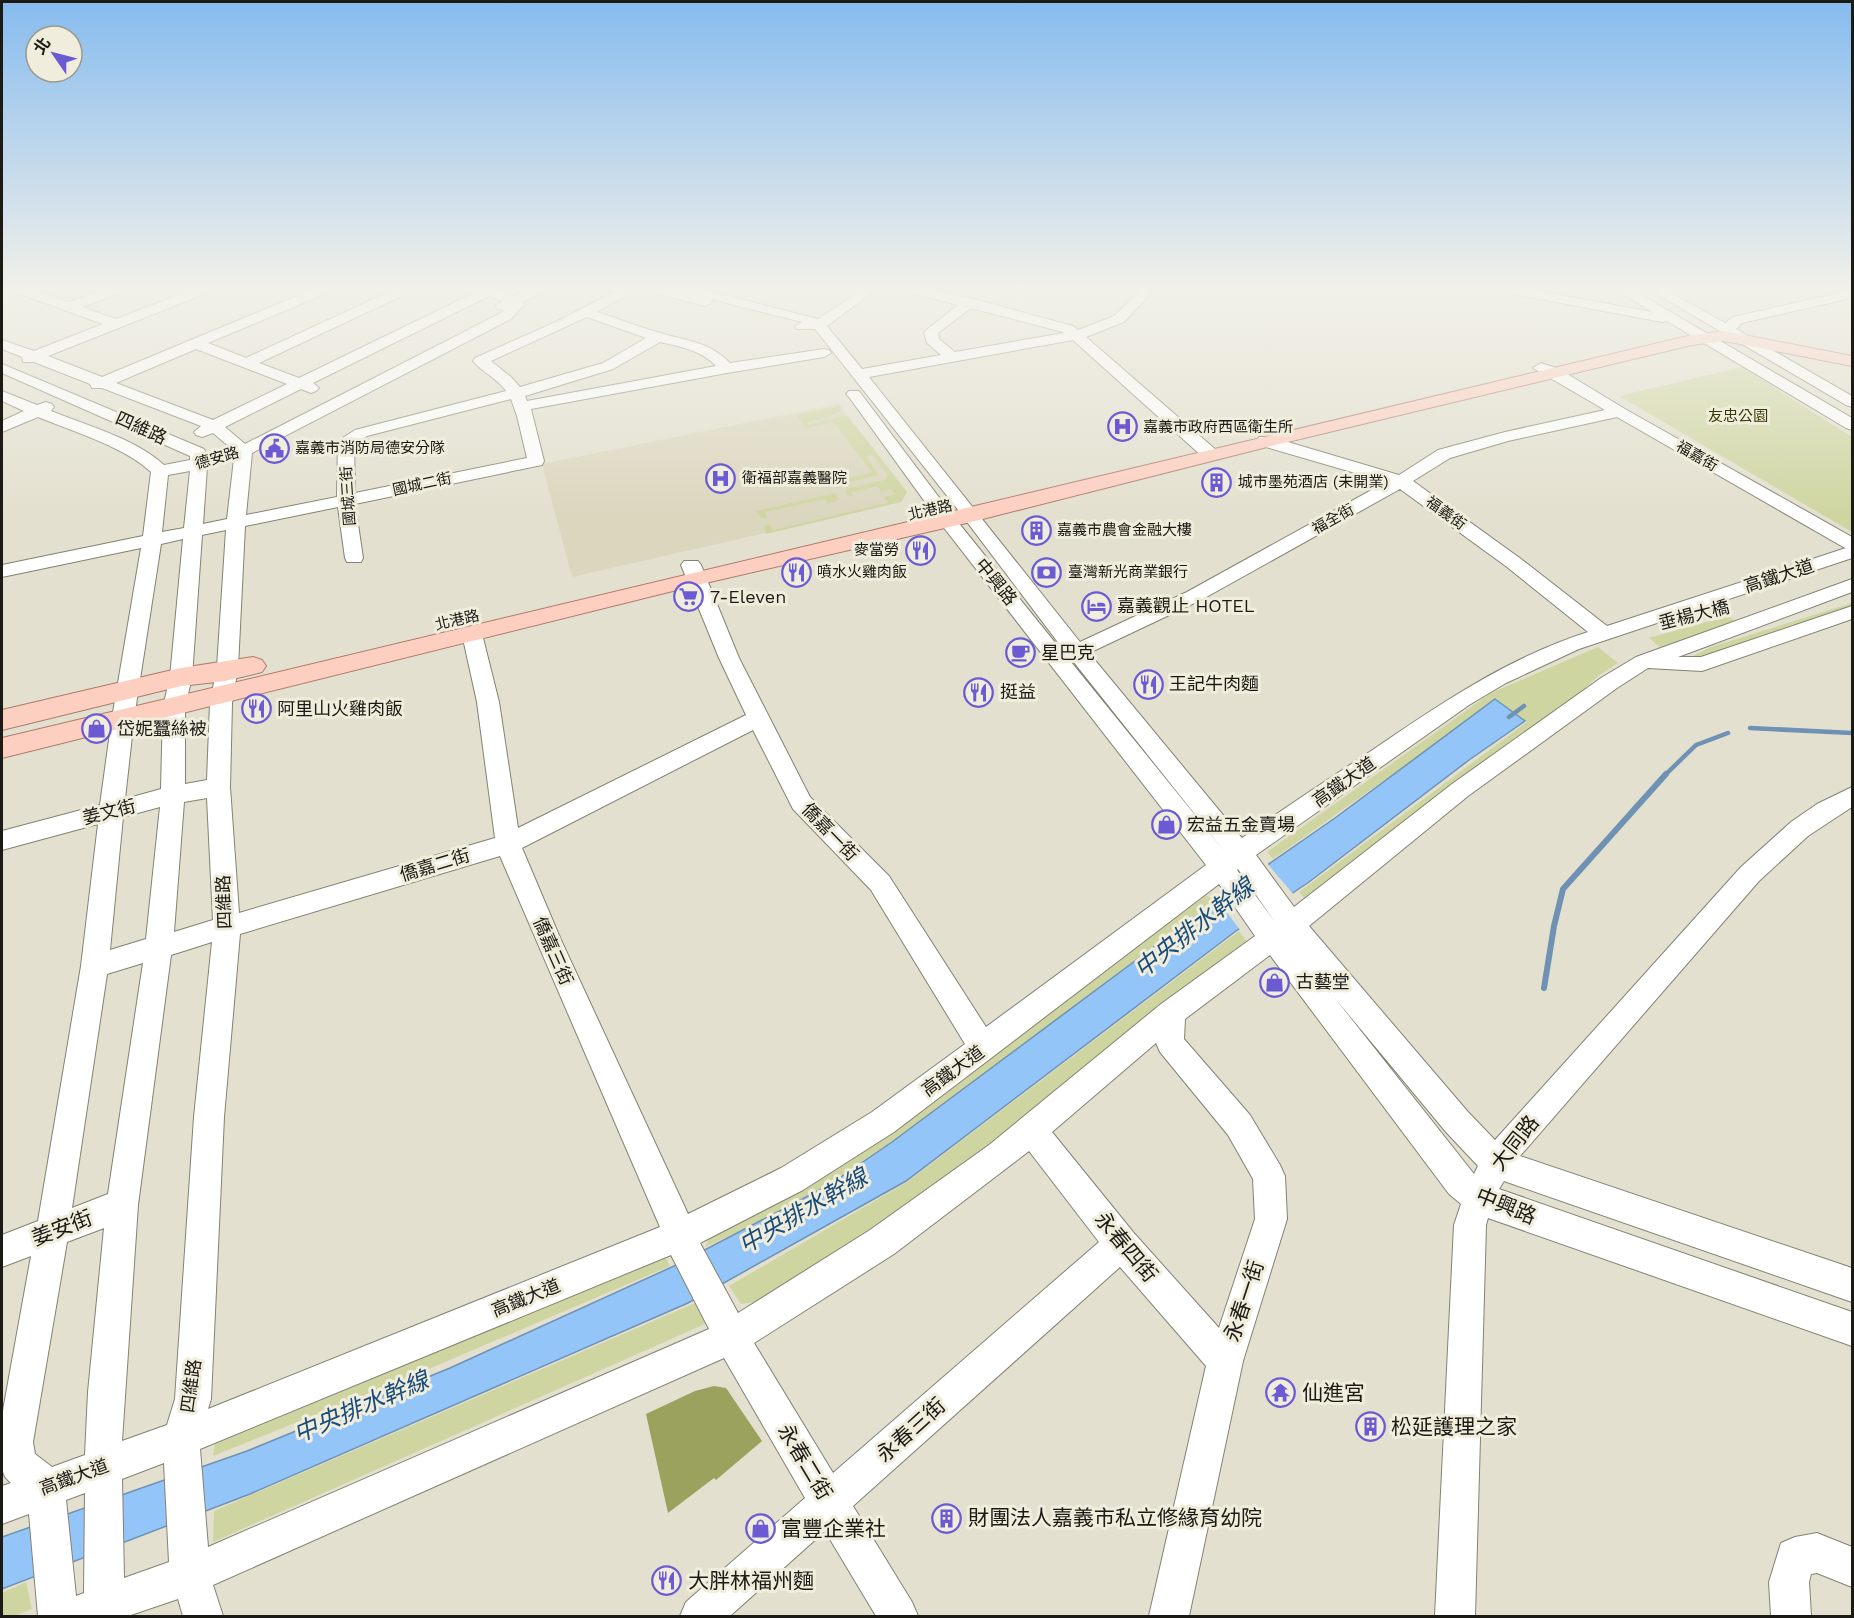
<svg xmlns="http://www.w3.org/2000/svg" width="1854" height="1618" font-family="'Work Sans','Noto Sans TC',sans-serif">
<rect width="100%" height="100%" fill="#e3e0cf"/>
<path fill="#dbd6be" d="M838,404L907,492L901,502L572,577L542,464Z"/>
<path fill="#cfd5a1" d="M1742,367L1852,437V532L1619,396Z
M840,406L843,410L828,417L807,422L809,425C820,423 839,415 848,416L907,492L901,502L766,534L764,526L769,524L773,530L888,503L884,497L895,494L891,489L881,491L877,486L851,492L854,497L847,495L846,489L884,480L888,475L872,454L867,457L878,475L843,484L844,480L872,472L833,422L806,428L796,415Z
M835,493L839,500L828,504L825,499L765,512L767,518H761L756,511Z
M1852,603V607L1697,661L1691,657L1711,647Z
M1728,616L1737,622L1665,651L1649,638Z
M1598,647L1618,663L1598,676L1572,700L1306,900L1299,892L1527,722L1495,698L1448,735L1273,859L1267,852L1491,693Z
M1207,895L1213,901L913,1127L827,1185L746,1228L705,1247L710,1236L1004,1045Z
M1239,931L1249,945L882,1228L760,1301L741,1304L729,1286L907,1182Z
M665,1256L670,1266L417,1374L213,1456L217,1432Z
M695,1303L705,1324L213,1542L214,1511Z
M26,1582L32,1609L14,1616H2V1593Z"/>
<path fill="#9ba25e" d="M714,1386L726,1388L762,1441L716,1480L714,1478L668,1513L646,1414L695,1391Z"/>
<path fill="#93c5f9" stroke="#6f92b4" stroke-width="1.5" d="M1495,699L1525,721L1469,760L1309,882L1236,931L906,1181L688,1303L250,1494L2,1589V1537L247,1451L450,1368L674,1266L829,1185L892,1142L1214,902L1335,818Z"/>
<path fill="#e3e0cf" d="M1266,862L1294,895L1241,931L1215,897Z"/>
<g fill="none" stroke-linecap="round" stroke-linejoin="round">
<path stroke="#6f92b4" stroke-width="4.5" d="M1509,717L1524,706
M1750,728L1852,733
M1664,776L1696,745L1728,733"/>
<path stroke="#6f92b4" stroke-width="6" d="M1544,988L1554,926L1563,889L1666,774"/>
<defs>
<path id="minor" d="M15,290H34L69,302L103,290H121L120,293L82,307L116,319L191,290H208L207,293L48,356L102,377L311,290H329L327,293L208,343L246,358L393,290H409L408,293L259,363L299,378L480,290H497L513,296L528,290H544L543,293L524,301L523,306L511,319L252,453L246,515L337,497L338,441L355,430L506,391C497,378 482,372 473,361L475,358L560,320L618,290H635L597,312C619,319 641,328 664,334C691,342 709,342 730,363L824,349L829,350L831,353L824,357L727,373L531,409L544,461L542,465L355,504L363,558L361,562H347L345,558L338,507L245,526L238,667L232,703L230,787L239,913L495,838L477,702L462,634L465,629L472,627L479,629L482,634L499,702L518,828L746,715L719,658L681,565L684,561H698L701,565L739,658L810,797L889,876L986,1027L1206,865L941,524L849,397L846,394L849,391H859L953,516L1061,650L1063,649L955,506L815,329H797L795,326L802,322L698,296L710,299L712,302L705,306L654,293L653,290H673L685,293L684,290H705L818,319L862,290H876L827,326L862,369L941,355L927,343L924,332L958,305L911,293L910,290H930L970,298L1073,326L1078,330L1114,316L1141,290H1154L1124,322L1086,337L1216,450L1218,454L1216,458H1204L1073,340L869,377L1080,642L1187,592L1386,482L1259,445L1257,441L1259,437H1271L1399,475L1438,450L1505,432L1605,410L1533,368L1541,363L1559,369L1625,409L1852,537V558L1579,649L1506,683L1469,705L1256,855L1294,907L1452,784L1601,678L1636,657L1852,579V592L1678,657H1701L1852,606V619L1702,671L1648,668L1617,688L1468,796L1309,926L1468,1112L1495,1140L1741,867L1791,822L1817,804L1852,787V807L1808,836L1759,881L1520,1156L1852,1268V1302L1504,1181L1499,1189L1852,1312V1346L1488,1218L1486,1225L1475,1616H1435L1454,1225L1461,1204L1449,1194L1270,955L1185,1019L1184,1039L1250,1115L1280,1165L1285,1176L1287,1219L1243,1361L1189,1616H1149L1206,1366L1120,1267L853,1506L912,1602L918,1616H876L825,1531L730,1616H680L686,1602L805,1498L724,1358L213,1585L223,1616H183L178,1599L128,1616H38L29,1514L2,1524V1486L11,1483L5,1477L2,1469V1416L31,1256L2,1267V1235L38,1221L81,966L98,824L2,850V831L100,805L112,718L141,548L2,577V565L143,536L151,472C123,446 74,432 38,417L2,432V421L24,411L2,401V391L37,405L46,402L52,404L54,407L51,411C88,426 134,438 164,465L190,460V456L2,373V364L204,449L207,456L232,449L213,433L202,437L196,435L194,432L201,426L102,388H92L90,384L34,362H23L22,357L2,349V340L34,351L103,324L17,293ZM489,296L502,301L495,306L497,309L504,310L501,313L245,444L225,427L301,389L311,393L316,391L319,388L313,383ZM971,308L1063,332L1064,333L955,352L939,339L938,333ZM587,317L646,338L603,363L520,387L511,377L491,361ZM660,342C681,347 701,350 716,366L527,401L525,396L613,369ZM196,349L287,384L213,420L116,383ZM511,399L517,416L527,458L355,493L354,443L367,436ZM1617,417L1845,548H1846L1607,626L1521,559L1413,481L1450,458L1508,441ZM234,459L227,519L203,524L207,467ZM190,471L184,528L162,532L168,475ZM1400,489L1507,567L1588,632C1507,658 1438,705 1368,753C1326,781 1283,809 1242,838L1089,653L1201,600ZM226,530L217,667L210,703L207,780L185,784V707L192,677L202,535ZM183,539L170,677L163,707L161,789L125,799L134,718L161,544ZM1073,661L1225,852L1071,662ZM753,730L793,809L871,890L965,1044L872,1112L781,1168L688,1214L561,940L522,848ZM207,798L213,920L174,932L184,802ZM160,807L146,939L110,950L123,817ZM500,856L660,1227L208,1409L211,1399L224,1117L240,934ZM1238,869L1275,922L1237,870ZM1219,884L1255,936L1161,1004L989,1145L870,1230L738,1313L700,1243L803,1190L894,1132ZM212,942L194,1117L175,1399L167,1425L122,1441L138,1205L171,955ZM143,963L108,1194L72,1208L107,974ZM1334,997L1446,1132L1478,1166L1474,1174ZM1156,1043L1160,1052L1228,1135L1253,1179L1255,1219L1219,1328L1133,1232L1052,1132ZM1029,1151L1099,1242L833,1473L754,1343L894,1254ZM104,1228L88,1392L85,1455L52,1467L35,1454L33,1442L67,1242ZM671,1255L709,1329L208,1547L200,1449ZM164,1463L169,1562L124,1578L122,1479ZM85,1493L84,1593L76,1596L66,1500Z
M1507,290H1533L1652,312L1617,290H1633L1852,418V430L1846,428L1667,321L1662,322L1514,294Z
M1650,290H1666L1725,323L1733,317L1852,290V298L1742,323L1736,329L1852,396V407L1846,405Z
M1817,1533L1852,1547V1587L1817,1573L1811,1574L1809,1582L1811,1616H1771L1769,1582L1781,1543L1795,1537Z"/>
<path id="major" d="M1724,331L1852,356V366L1724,341L1692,345L1267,447L971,522L697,585L2,758V738L1692,335Z
M253,657L262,660L266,666L262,672L225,681L181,686L2,730V710L181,668Z"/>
</defs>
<use href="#minor" stroke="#848272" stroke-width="2"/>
<use href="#major" stroke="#ad7b6a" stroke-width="2"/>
<use href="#minor" fill="#fff" fill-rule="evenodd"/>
<use href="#major" fill="#fdcfc1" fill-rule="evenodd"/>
</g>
<linearGradient id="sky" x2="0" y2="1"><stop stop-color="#86bbef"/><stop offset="0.56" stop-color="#f2f1e9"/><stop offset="1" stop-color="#f2f1e9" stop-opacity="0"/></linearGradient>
<rect width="1854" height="516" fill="url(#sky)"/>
<defs>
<symbol id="hospital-ring" viewBox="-11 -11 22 22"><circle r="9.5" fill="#f0eddc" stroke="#6b5ad4" stroke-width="1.5"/><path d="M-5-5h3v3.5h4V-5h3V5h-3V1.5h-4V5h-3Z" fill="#6b5ad4"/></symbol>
<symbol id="civic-ring" viewBox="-11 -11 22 22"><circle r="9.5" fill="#f0eddc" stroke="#6b5ad4" stroke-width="1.5"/><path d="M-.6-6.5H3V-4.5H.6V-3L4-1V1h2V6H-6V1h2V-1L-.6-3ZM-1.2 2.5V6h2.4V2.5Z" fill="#6b5ad4"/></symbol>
<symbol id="building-ring" viewBox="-11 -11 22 22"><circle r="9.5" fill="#f0eddc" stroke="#6b5ad4" stroke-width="1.5"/><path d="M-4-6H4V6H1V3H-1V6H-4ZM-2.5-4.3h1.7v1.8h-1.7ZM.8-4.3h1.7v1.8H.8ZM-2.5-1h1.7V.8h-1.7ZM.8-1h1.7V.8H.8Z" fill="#6b5ad4"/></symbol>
<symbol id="restaurant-ring" viewBox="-11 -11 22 22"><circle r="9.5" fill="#f0eddc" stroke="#6b5ad4" stroke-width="1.5"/><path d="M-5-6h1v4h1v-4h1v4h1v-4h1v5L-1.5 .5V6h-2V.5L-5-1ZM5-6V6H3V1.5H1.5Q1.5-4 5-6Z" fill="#6b5ad4"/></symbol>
<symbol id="bank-ring" viewBox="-11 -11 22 22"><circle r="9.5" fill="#f0eddc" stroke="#6b5ad4" stroke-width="1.5"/><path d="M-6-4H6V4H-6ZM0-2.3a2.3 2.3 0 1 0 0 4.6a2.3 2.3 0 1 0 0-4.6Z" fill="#6b5ad4"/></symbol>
<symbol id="supermarket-ring" viewBox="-11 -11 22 22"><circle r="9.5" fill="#f0eddc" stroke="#6b5ad4" stroke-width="1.5"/><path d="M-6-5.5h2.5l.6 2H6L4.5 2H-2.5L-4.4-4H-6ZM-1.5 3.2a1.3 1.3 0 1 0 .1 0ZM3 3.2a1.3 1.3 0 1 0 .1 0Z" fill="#6b5ad4"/></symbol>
<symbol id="hotel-ring" viewBox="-11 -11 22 22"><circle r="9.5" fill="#f0eddc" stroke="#6b5ad4" stroke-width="1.5"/><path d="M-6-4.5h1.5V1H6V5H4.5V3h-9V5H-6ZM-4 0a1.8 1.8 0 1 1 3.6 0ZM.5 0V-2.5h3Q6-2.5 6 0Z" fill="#6b5ad4"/></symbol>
<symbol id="cafe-ring" viewBox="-11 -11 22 22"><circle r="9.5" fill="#f0eddc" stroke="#6b5ad4" stroke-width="1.5"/><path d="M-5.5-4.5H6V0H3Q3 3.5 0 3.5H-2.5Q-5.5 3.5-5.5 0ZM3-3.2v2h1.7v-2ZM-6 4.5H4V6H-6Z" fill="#6b5ad4"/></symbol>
<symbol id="shop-ring" viewBox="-11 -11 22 22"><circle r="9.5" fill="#f0eddc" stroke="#6b5ad4" stroke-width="1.5"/><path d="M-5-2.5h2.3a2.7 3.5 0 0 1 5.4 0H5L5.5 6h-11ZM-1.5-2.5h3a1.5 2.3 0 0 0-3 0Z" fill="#6b5ad4"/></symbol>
<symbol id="temple-ring" viewBox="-11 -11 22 22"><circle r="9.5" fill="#f0eddc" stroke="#6b5ad4" stroke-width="1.5"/><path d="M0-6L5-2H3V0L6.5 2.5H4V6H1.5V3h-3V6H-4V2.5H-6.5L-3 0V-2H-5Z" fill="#6b5ad4"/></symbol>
</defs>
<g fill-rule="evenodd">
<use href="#hospital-ring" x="1106" y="410" width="33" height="33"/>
<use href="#civic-ring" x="258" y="432" width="33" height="33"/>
<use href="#hospital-ring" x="704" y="462" width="33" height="33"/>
<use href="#building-ring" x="1200" y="466" width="33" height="33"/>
<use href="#building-ring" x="1020" y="514" width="33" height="33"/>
<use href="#restaurant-ring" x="904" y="534" width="33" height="33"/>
<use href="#restaurant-ring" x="780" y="556" width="33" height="33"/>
<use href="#bank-ring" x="1030" y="556" width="33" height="33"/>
<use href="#supermarket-ring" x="672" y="580" width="33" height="33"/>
<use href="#hotel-ring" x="1080" y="590" width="33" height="33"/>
<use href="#cafe-ring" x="1004" y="636" width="33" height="33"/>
<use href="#restaurant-ring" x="1132" y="668" width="33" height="33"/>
<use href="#restaurant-ring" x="962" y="676" width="33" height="33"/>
<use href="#restaurant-ring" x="240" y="692" width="33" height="33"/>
<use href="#shop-ring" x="80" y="712" width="33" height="33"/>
<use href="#shop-ring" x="1150" y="808" width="33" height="33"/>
<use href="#shop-ring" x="1258" y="966" width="33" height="33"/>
<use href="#temple-ring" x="1264" y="1376" width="33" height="33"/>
<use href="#building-ring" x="1354" y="1410" width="33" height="33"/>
<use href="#building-ring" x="930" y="1502" width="33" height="33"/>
<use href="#shop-ring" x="744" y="1512" width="33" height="33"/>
<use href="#restaurant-ring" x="650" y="1564" width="33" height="33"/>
</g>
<g text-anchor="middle" stroke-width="6" stroke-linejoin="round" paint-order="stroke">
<g font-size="15" fill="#363a03" stroke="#f0eddc">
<text x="1738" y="421">友忠公園</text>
</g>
<g font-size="15" fill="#1b1a14" stroke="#f0eddc" text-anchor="start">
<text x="1143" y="432">嘉義市政府西區衛生所</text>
<text x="295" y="453">嘉義市消防局德安分隊</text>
<text x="742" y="483">衛福部嘉義醫院</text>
<text x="1238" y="487">城市墨苑酒店 (未開業)</text>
<text x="1057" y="535">嘉義市農會金融大樓</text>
<text x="899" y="555" text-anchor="end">麥當勞</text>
<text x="817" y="577">噴水火雞肉飯</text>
<text x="1068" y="577">臺灣新光商業銀行</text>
</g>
<g font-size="15" fill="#1b1a14" stroke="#f0eddc">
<text transform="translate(1697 456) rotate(30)" y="5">福嘉街</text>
<text transform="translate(217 458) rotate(-16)" y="5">德安路</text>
<text transform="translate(422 484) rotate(-12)" y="5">國城二街</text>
<text transform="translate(348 496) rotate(-94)" y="5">國城三街</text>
<text transform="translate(930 510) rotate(-13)" y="5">北港路</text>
<text transform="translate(1446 513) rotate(36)" y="5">福義街</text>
<text transform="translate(1333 519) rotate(-29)" y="5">福全街</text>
<text transform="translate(457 620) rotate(-13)" y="5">北港路</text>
</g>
<g font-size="18" fill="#1b1a14" stroke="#f0eddc">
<text transform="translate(141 428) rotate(24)" y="6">四維路</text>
<text transform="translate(1779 576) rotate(-18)" y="6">高鐵大道</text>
<text transform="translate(996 582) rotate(51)" y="6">中興路</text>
<text transform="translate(1694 615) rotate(-14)" y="6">垂楊大橋</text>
<text transform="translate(1344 782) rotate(-35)" y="6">高鐵大道</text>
<text transform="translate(109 812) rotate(-14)" y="6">姜文街</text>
<text transform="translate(830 832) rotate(46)" y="6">僑嘉一街</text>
<text transform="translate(435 865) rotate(-17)" y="6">僑嘉二街</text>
<text transform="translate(224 902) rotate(-92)" y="6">四維路</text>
<text transform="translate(553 951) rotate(66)" y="6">僑嘉三街</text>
<text transform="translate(953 1071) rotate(-36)" y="6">高鐵大道</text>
<text transform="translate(526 1298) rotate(-22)" y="6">高鐵大道</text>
<text transform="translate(191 1386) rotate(-82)" y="6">四維路</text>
<text transform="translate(74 1477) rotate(-20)" y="6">高鐵大道</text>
</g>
<g font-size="18" fill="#1b1a14" stroke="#f0eddc" text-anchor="start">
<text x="710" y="603">7-Eleven</text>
<text x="1117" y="612">嘉義觀止 HOTEL</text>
<text x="1041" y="659">星巴克</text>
<text x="1169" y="690">王記牛肉麵</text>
<text x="1000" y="698">挺益</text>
<text x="277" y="715">阿里山火雞肉飯</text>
<text x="117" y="735">岱妮蠶絲被</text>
<text x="1187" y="831">宏益五金賣場</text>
<text x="1296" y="988">古藝堂</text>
</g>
<g font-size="21" fill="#1b1a14" stroke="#f0eddc">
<text transform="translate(1515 1143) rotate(-52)" y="7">大同路</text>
<text transform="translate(1506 1206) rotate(22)" y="7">中興路</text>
<text transform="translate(62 1228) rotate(-21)" y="7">姜安街</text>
<text transform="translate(1126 1247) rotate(50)" y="7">永春四街</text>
<text transform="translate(1244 1301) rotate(-72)" y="7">永春一街</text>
<text transform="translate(911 1430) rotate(-42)" y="7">永春三街</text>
<text transform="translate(805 1462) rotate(59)" y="7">永春二街</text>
</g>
<g font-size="21" fill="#1b1a14" stroke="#f0eddc" text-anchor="start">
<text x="1302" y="1400">仙進宮</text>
<text x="1391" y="1434">松延護理之家</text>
<text x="968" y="1525">財團法人嘉義市私立修緣育幼院</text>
<text x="781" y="1536">富豐企業社</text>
<text x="688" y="1588">大胖林福州麵</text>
</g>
<g font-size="24" font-style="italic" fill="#184b7a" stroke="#f0eddc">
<text transform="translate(1194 928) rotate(-38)" y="8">中央排水幹線</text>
<text transform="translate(803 1211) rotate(-30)" y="8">中央排水幹線</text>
<text transform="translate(361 1407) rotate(-23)" y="8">中央排水幹線</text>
</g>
</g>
<rect width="1854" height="1618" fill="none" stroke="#1b1a14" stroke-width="6"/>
<g transform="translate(54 54) rotate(305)"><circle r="28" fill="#f0eddc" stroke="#9b998c" stroke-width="1.5"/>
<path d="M0-4.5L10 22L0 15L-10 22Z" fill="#6b5ad4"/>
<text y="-9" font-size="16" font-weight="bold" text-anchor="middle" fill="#1b1a14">北</text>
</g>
</svg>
